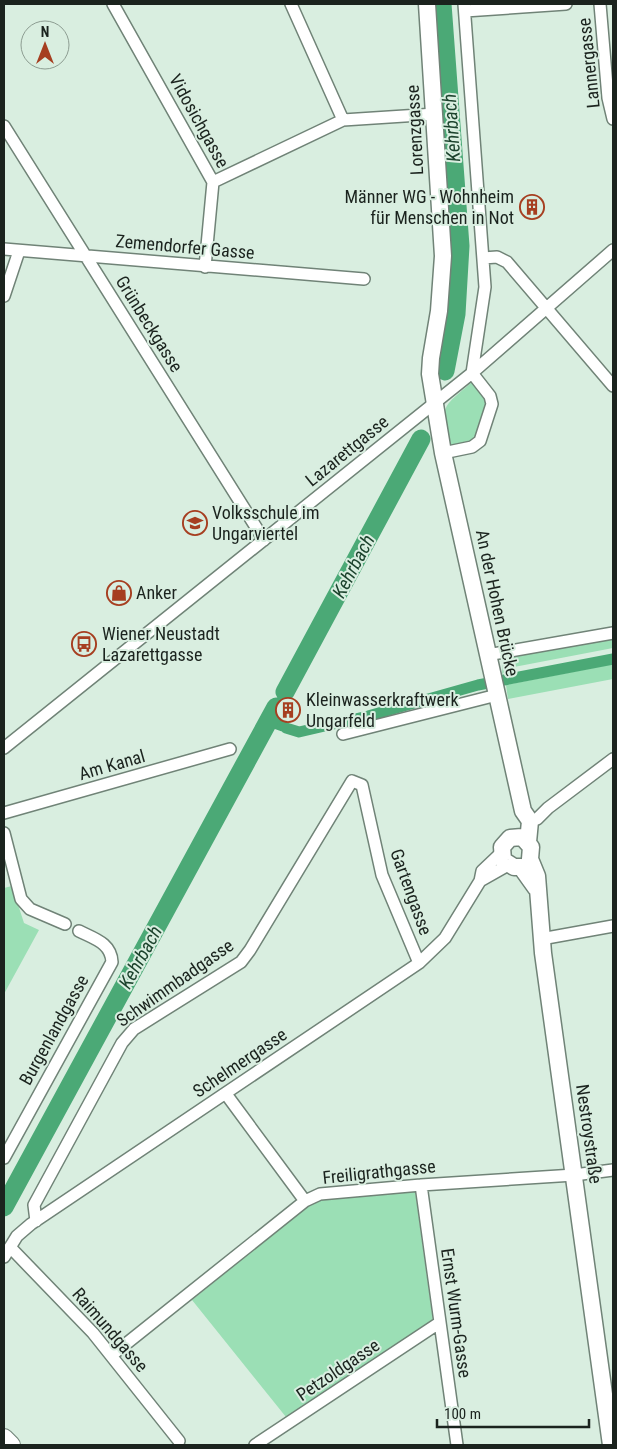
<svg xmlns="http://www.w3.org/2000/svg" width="617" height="1449" font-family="'Roboto Condensed',sans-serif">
<rect width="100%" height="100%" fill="#d9eee0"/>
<path fill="#9bdfb5" d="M472,382L487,402C479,429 483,441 452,447L449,445C442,403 440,410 472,382Z
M613,638V648L514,667L502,674L503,659Z
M613,664V679L508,699L506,685Z
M12,886L24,923L39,930L4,994V888Z
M415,1191L433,1321L286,1417L192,1300L316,1199Z"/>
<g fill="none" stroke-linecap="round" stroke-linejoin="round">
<path stroke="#4ba976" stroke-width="11" d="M269,721L283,726
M286,728L299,732L368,716L478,685L613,659"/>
<path stroke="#4ba976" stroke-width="19" d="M442,4L460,246L456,314L445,371
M285,692L421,439
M4,1207L276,707"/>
<defs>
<path id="street" d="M113,4L213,182L205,267
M291,4L343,120
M600,4L608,98L613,119
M465,11L566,4
M4,126L264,540
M213,182L343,120L435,114
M4,249L364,279
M483,258L497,257L507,262L613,386
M4,296L19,251
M443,453L472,447L480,441L492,404L490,396L472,373L485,287L464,4
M487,655L613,633
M343,734L497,695
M4,748L472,373L613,250
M4,813L230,749
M530,821L537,819L548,808L613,759
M4,833L21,899L30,909L65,924
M480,881L508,865
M541,939L613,926
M226,1094L305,1201
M4,1158L112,962C111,943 95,939 79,931
M421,1185L457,1445
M36,1221L34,1205L122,1043L134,1029L241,962L250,950L352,781L362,785L382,875L419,963
M10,1247L93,1333L179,1441
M4,1257L17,1236L31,1224L419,963L445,938L480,881L482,871L501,853
M112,1355L305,1201L320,1194L421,1185L574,1175L613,1170
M255,1445L439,1323"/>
<path id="secondary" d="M427,4L443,256L439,311L431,358L430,374L443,453L523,811L530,821L528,842
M536,888L521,867H514L503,860L502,847L510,838L522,837L531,847L530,859L537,876L543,953L611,1445"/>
<path id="primary" d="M4,1438L11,1445"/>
</defs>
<use href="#street" stroke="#708377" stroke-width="14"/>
<use href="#secondary" stroke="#708377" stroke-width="19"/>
<use href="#primary" stroke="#708377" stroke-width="20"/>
<use href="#street" stroke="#fff" stroke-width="11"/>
<use href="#secondary" stroke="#fff" stroke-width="16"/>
<use href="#primary" stroke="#fff" stroke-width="18"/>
</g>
<defs>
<symbol id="building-ring" viewBox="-11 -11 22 22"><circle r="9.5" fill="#d9eee0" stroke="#a63e20" stroke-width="1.5"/><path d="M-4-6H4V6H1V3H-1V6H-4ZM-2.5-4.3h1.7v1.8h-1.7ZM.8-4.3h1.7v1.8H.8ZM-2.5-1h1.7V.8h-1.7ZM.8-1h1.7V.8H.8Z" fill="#a63e20"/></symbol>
<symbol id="school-ring" viewBox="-11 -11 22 22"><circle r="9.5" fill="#d9eee0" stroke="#a63e20" stroke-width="1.5"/><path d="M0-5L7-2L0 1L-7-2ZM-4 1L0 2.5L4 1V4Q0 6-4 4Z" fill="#a63e20"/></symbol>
<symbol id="shop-ring" viewBox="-11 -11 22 22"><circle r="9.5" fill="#d9eee0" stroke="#a63e20" stroke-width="1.5"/><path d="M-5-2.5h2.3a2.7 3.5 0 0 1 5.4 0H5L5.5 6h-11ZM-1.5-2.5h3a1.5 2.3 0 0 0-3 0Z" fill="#a63e20"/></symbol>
<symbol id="bus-ring" viewBox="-11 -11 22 22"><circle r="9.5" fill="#d9eee0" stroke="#a63e20" stroke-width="1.5"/><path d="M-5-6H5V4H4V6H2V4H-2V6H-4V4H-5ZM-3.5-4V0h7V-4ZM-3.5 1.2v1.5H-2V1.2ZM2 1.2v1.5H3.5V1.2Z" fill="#a63e20"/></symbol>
</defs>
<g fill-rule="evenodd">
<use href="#building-ring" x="518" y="193" width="28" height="28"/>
<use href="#school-ring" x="181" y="509" width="28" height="28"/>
<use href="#shop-ring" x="105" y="579" width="28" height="28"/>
<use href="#bus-ring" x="70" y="630" width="28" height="28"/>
<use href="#building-ring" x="274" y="696" width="28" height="28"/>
</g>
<g text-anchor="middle" stroke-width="4" stroke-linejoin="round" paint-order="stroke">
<g font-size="18" fill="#1b231e" stroke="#d9eee0">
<text transform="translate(589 63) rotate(-96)" y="6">Lannergasse</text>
<text transform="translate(199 121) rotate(61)" y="6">Vidosichgasse</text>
<text transform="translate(415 130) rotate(-93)" y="6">Lorenzgasse</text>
<text transform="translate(185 247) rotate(5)" y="6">Zemendorfer Gasse</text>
<text transform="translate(149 324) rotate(58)" y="6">Grünbeckgasse</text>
<text transform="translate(347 451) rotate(-39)" y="6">Lazarettgasse</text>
<text transform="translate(497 603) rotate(78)" y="6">An der Hohen Brücke</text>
<text transform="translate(112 765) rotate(-16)" y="6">Am Kanal</text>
<text transform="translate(411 892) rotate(70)" y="6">Gartengasse</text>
<text transform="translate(175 983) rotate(-35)" y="6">Schwimmbadgasse</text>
<text transform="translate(54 1030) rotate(-61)" y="6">Burgenlandgasse</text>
<text transform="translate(240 1063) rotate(-34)" y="6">Schelmergasse</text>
<text transform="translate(589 1134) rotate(82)" y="6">Nestroystraße</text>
<text transform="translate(379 1172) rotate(-6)" y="6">Freiligrathgasse</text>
<text transform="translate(456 1313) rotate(82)" y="6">Ernst Wurm-Gasse</text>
<text transform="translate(110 1330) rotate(49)" y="6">Raimundgasse</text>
<text transform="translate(338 1370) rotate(-34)" y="6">Petzoldgasse</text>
</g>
<g font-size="18" fill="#1b231e" stroke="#d9eee0" text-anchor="start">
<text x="514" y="203" text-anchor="end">Männer WG - Wohnheim<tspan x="514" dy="21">für Menschen in Not</tspan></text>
<text x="212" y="519">Volksschule im<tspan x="212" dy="21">Ungarviertel</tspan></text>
<text x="136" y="599">Anker</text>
<text x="102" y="640">Wiener Neustadt<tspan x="102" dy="21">Lazarettgasse</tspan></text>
<text x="306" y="706">Kleinwasserkraftwerk<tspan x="306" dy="21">Ungarfeld</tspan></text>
</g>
<g font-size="19" font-style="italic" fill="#1c432d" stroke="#d9eee0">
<text transform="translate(451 128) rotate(-94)" y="7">Kehrbach</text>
<text transform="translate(353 566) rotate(-62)" y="7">Kehrbach</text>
<text transform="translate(140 957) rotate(-61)" y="7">Kehrbach</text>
</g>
</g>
<rect width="617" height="1449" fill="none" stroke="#1b231e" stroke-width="10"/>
<g transform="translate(45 45)"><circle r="24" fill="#d9eee0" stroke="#8d9d92"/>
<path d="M0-4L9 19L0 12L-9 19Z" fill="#a63e20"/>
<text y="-8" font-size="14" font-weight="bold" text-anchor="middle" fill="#1b231e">N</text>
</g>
<path d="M437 1419v8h152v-8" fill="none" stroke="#1b231e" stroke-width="2.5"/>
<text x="444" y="1419" font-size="15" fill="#1b231e" stroke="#d9eee0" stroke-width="4" paint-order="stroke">100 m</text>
</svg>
